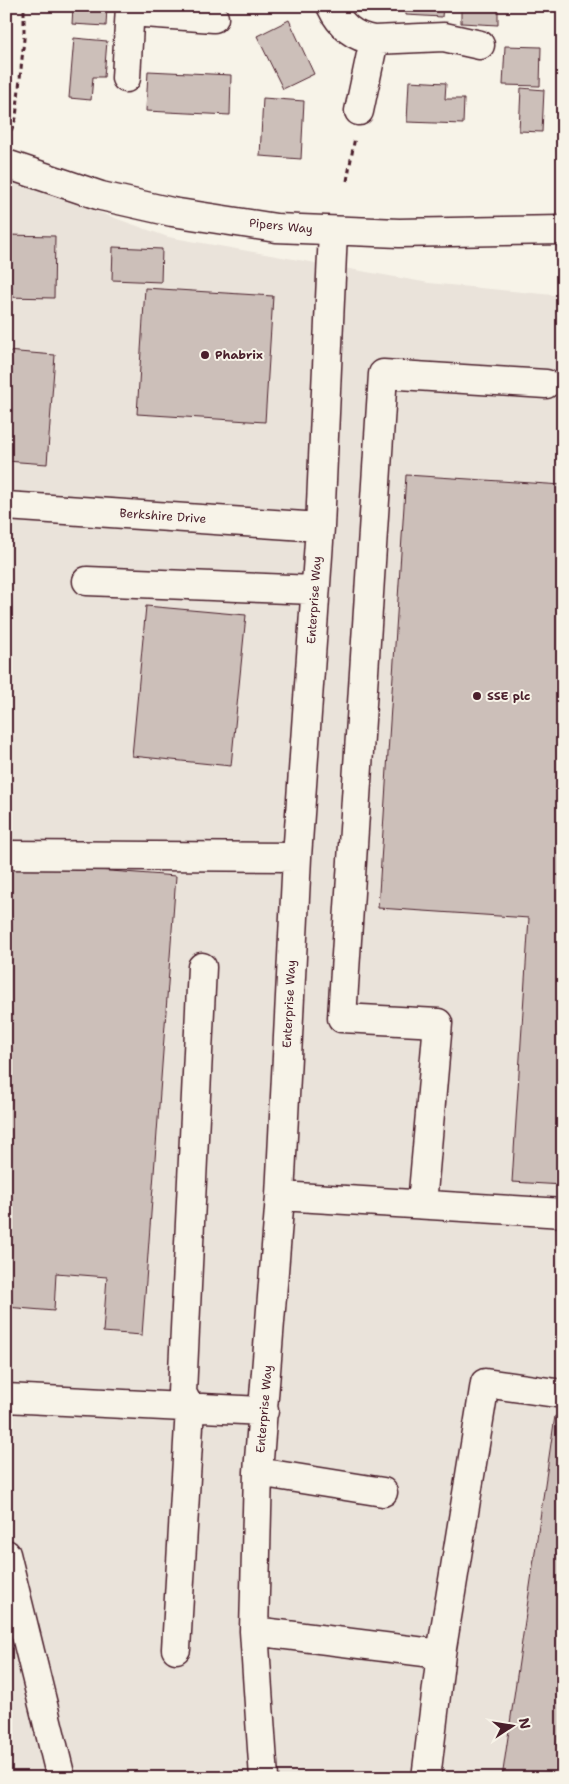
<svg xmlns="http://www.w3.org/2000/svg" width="569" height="1784" font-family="'Shantell Sans',sans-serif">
<rect width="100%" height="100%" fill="#f7f3e8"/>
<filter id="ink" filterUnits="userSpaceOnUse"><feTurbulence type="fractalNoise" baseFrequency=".02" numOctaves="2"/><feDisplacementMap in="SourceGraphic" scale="10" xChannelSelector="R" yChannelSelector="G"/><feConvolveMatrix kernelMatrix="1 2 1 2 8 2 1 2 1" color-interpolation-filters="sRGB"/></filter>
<g filter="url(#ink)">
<path fill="#eae3da" d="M6,179L168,237L429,283L563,296V1778H6Z"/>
<path fill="#ccbfb9" stroke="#4a1f2b" d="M73,6H107L106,26L72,24Z
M406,6H443L442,17L406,15Z
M461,6H498V25L461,23Z
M289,20L314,74L283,89L257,36Z
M74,38L107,41L104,77H93L91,100L69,98Z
M505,46L541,47L540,86L503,85Z
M148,71L231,75L230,115L146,111Z
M409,81L446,83L445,99H464L463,124L407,122Z
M521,88L544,90L542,132L519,131Z
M263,98L304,101L301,159L260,156Z
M6,235L55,236L54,298L6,297Z
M113,247L162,249L161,282L112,280Z
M145,288L273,296L265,422L137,414Z
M6,351L55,355L47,464L6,461Z
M406,475L563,485V1185L512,1182L529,918L378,908Z
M146,606L246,615L231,766L132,756Z
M6,863L176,876L142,1335L103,1332L107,1277L56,1273L54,1311L6,1307Z
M555,1416L563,1417V1778H502Z"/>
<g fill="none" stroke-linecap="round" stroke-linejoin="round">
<defs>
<path id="minor" d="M331,6C340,25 353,37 374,40L444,37L480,45
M130,12L214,18
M126,78L130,6
M359,111L374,40
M6,164L101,196L172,212L276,228L399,233L563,230
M6,506L320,527
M87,581L314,590
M6,855L297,857
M280,1196L563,1213
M422,1204L438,1023L342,1018L383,374L546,384
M6,1398L264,1411
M258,1472L383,1492
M6,1554L61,1778
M254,1631L441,1654
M176,1649L190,1408L182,1393L202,967
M264,1778L254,1631L258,1472L280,1196L297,857L320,527L333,231
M426,1778L441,1654L485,1383L563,1394"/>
</defs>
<use href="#minor" stroke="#4a1f2b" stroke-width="31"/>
<path stroke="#4a1f2b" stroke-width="3" stroke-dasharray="5 4" stroke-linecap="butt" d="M8,139L16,118L24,39V6
M347,181L355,137"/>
<use href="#minor" stroke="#f7f3e8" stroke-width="28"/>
</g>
</g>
<g fill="#4a1f2b" stroke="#f7f3e8" stroke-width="2">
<circle cx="205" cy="355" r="5"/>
<circle cx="477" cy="696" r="5"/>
</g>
<g text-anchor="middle" stroke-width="4" stroke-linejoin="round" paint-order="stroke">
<g font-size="12" fill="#4a1f2b" stroke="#f7f3e8">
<text transform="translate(281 226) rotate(6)" y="4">Pipers Way</text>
<text transform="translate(163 516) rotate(4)" y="4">Berkshire Drive</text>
<text transform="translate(314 600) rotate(-86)" y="4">Enterprise Way</text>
<text transform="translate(289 1004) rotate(-87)" y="4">Enterprise Way</text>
<text transform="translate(264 1409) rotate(-85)" y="4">Enterprise Way</text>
</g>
<g font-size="12" font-weight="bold" fill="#4a1f2b" stroke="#f7f3e8" text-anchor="start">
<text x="215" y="359">Phabrix</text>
<text x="487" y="700">SSE plc</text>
</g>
</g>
<rect width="569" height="1784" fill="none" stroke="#f7f3e8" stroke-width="25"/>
<rect x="12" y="12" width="544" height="1759" fill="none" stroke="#4a1f2b" stroke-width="2" filter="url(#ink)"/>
<g transform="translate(512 1726) rotate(78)" stroke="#f7f3e8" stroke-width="4" paint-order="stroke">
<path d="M0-4L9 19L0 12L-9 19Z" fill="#4a1f2b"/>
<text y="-8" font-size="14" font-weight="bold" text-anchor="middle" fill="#4a1f2b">N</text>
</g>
</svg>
